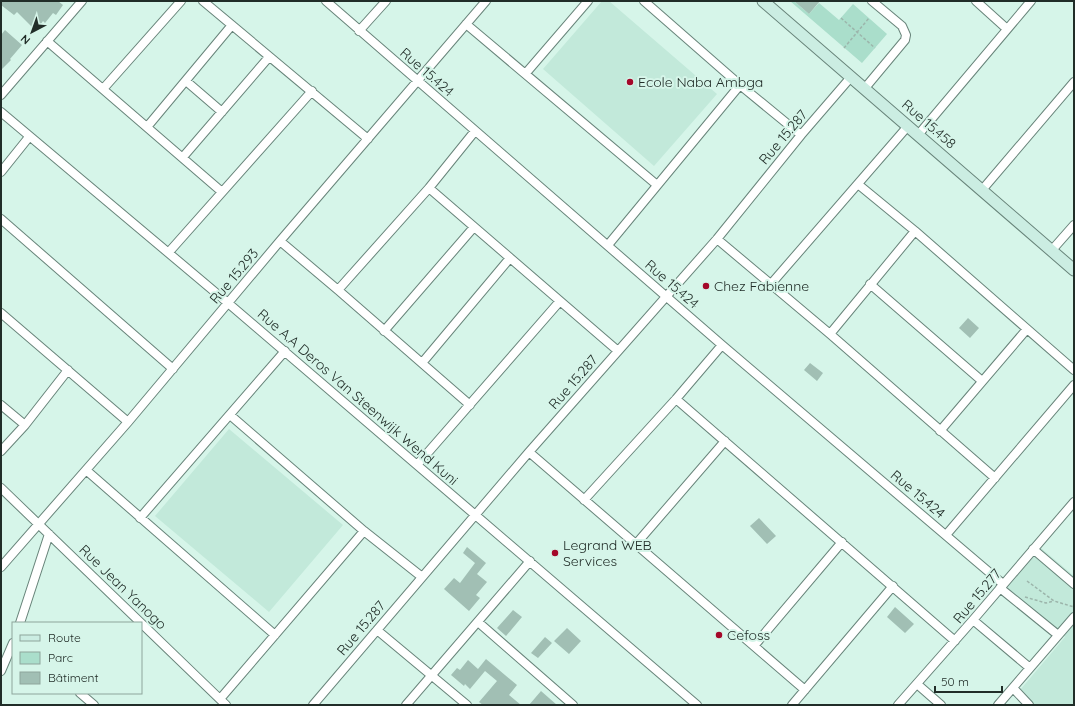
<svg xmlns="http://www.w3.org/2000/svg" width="1075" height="706" font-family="Quicksand,sans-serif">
<rect width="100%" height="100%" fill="#d6f5e9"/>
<path fill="#c2e9da" d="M602,1H609L717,94L654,166L543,69Z
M229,429L343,525L269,612L155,516Z
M1041,548L1074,576V705H1035L1020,690L1065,637L1007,588Z"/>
<path fill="#aadecb" d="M790,1H796L795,2L809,14L819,3L839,20L853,4L887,34L862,63Z"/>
<path fill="#a1bfb4" d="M1,1H58L63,5L56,15L53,13L45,23L43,21L36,31L17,12L14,15L1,5Z
M794,1H820L809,14Z
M5,30L22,45L10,59L11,60L1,70V35Z
M968,318L979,328L970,338L959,328Z
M810,363L823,373L817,381L804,370Z
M759,518L776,536L767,544L750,526Z
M467,547L486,563L477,574L487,582L476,595L480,598L469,611L444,589L454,578L460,583L475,563L463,553Z
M895,607L914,624L905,633L887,617Z
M513,610L522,617L506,636L497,628Z
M567,628L581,641L569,654L554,641Z
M545,637L552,643L538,658L531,653Z
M486,659L517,685L509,695L521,705H483L479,702L497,681L485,671L470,689L465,684L464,686L451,675L457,668L460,670L468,660L478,669Z
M541,691L557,705H529Z"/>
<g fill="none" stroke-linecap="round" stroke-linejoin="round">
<defs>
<path id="street" d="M203,1L368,139
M326,1L722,345L1003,584
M644,1L740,85L801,135
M976,1L1007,29
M466,24L657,185
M359,31L386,1
M47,41L222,192
M526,73L588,1
M186,81L222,112
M865,88L905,40L906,35L902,26L872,1
M103,89L181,1
M1,95L82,1
M1,112L228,303L697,705
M147,127L232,25
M918,135L1031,1
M183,157L269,57
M1,172L29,137
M859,185L915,231L1074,370
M429,188L618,351
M982,190L1074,82
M1,219L173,369
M717,239L830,334L995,478
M280,241L338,290L470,405
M608,245L740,85
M1052,250L1074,225
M169,252L312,91
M771,284L908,126
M870,284L982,381
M338,290L429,188L475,131
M1,313L128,422
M384,331L474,227
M830,334L915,231
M422,363L510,258
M676,399L955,641
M1,405L25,425
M230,415L364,531L422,577
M940,431L1027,329
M1,451L25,425L68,370
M529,452L805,690
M417,465L560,301
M86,470L275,635
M1,488L226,705
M584,500L676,399L722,345
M140,518L285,351
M946,535L1074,385
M636,544L725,441
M1033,549L1074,584
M1,567L128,422L280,241L486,1
M1000,588L1058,635
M973,620L1030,668
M478,622L573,705
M20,623L49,534
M377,630L467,705
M754,646L842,542
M1,671L13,643
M917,684L941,705
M1013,688L1029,705
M80,693L94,705
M220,699L364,531
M313,705L529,452L717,239L801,135L851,77
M406,705L530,561
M792,705L893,586
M898,705L973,620L1074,502
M998,705L1074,617"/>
<path id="secondary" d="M763,1L1074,270"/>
</defs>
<use href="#street" stroke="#68847a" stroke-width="10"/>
<use href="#secondary" stroke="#68847a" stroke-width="13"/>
<path stroke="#9cb5ab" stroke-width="1.5" stroke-dasharray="3 2" stroke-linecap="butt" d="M841,18L875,48
M844,48L869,18
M1027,581L1054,601L1074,607
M1025,597L1046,603L1054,601"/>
<use href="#street" stroke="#fff" stroke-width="8"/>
<use href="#secondary" stroke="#cbede2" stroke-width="11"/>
</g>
<g fill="#a40729" stroke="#d6f5e9" stroke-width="1.5">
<circle cx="630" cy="82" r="4"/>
<circle cx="706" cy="286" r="4"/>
<circle cx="555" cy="553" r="4"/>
<circle cx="719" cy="635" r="4"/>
</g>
<g text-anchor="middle" stroke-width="4" stroke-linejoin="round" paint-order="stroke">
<g font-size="14" fill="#212d28" stroke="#d6f5e9">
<text transform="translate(427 72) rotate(41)" y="5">Rue 15.424</text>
<text transform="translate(929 124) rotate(41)" y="5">Rue 15.458</text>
<text transform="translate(783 137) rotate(-50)" y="5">Rue 15.287</text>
<text transform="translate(234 276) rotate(-50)" y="5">Rue 15.293</text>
<text transform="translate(672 284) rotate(41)" y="5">Rue 15.424</text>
<text transform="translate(573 382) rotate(-49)" y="5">Rue 15.287</text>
<text transform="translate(358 397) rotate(41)" y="5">Rue A.A Deros Van Steenwijk Wend Kuni</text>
<text transform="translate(918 494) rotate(40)" y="5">Rue 15.424</text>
<text transform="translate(123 587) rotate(44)" y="5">Rue Jean Yanogo</text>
<text transform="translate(977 596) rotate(-50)" y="5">Rue 15.277</text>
<text transform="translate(361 628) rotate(-50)" y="5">Rue 15.287</text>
</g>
<g font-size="14" fill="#212d28" stroke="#d6f5e9" text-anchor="start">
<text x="638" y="87">Ecole Naba Ambga</text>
<text x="714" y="291">Chez Fabienne</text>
<text x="563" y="550">Legrand WEB<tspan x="563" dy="16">Services</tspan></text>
<text x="727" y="640">Cefoss</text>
</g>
</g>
<rect width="1075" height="706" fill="none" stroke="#212d28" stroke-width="4"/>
<rect x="12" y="622" width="130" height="72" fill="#d6f5e9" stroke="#8ea59c"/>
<rect x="20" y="635" width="20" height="6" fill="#cbede2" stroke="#8ea59c"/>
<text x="48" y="642" font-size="12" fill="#212d28">Route</text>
<rect x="20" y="652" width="20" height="12" fill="#aadecb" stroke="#8ea59c"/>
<text x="48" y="662" font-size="12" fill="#212d28">Parc</text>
<rect x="20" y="672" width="20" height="12" fill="#a1bfb4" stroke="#8ea59c"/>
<text x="48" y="682" font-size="12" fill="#212d28">Bâtiment</text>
<g transform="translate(32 32) rotate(221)" stroke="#d6f5e9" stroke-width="3" paint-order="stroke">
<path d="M0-3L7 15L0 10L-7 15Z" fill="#212d28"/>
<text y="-6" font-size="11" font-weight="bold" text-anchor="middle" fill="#212d28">N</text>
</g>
<path d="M935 686v6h67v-6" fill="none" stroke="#212d28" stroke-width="2"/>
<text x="941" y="686" font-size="12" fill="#212d28" stroke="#d6f5e9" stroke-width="3" paint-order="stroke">50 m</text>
</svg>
